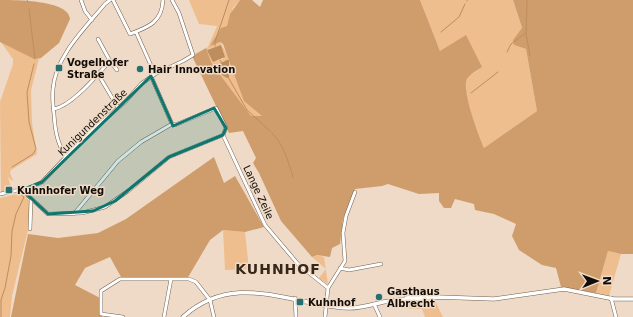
<svg xmlns="http://www.w3.org/2000/svg" width="633" height="317" font-family="'DejaVu Sans',sans-serif">
<rect width="100%" height="100%" fill="#efdac7"/>
<path fill="#efbe8e" fill-rule="evenodd" d="M189,0H240L233,8L227,26L211,45L220,42L262,116L251,117L212,64L206,48L208,47L217,26L199,24ZM221,45L223,59L213,62L208,49Z
M420,0H513L522,29L514,45L526,49L537,111L484,148C479,135 460,90 467,79C470,74 478,71 482,67L440,51Z
M0,26L1,42L34,59L41,58L39,59L31,90L32,123L37,154L11,170L10,173L13,180L12,181L8,177L12,190L1,192L0,102L13,64V59L0,41Z
M21,193L30,201L28,230L12,296L10,317H0V198Z
M223,230L245,232L249,269L225,270Z
M608,251L621,254L609,296L596,293Z
M317,255L324,257L328,284L319,278L326,269L312,257Z
M404,301H422L423,303L435,301L443,317H425L422,309L401,308Z"/>
<path fill="#ce9d6b" d="M0,0C16,0 69,0 70,19L59,43L41,58L34,59L0,42Z
M240,0H252L260,7L263,0H420L440,51L466,35L482,67C478,70 470,74 467,79C461,90 479,136 484,148L537,111L526,49L514,45L513,40L522,28L513,0H633V254H621L608,251L596,293L561,287L556,268L542,265L519,250L512,236L516,224L494,214L475,210L474,204L455,199L451,208H444L439,201V193L419,194L388,184L382,186L355,189L343,219L340,244L332,248L330,257L317,255L312,257L281,221L259,173L253,163L256,158L243,131L229,133L192,56L206,48L212,64L251,116H262L244,101L223,44L220,42L210,46L221,28L227,26L230,14Z
M214,157L224,183L235,176L264,227L245,232L223,230L210,240L187,279L121,277L110,257L85,268L75,285L102,299V317H11L28,234L58,238L98,233L126,219Z"/>
<path fill="#be8d5c" d="M221,45L225,57L213,62L207,50Z
M227,60H229V77L227,78L222,75L217,65Z"/>
<g fill="none" stroke-linecap="round" stroke-linejoin="round">
<path stroke="#be8d5c" stroke-width="1" d="M27,0L28,2
M527,0L526,33L530,56
M467,1V0
M29,9L35,59
M441,32L459,17L465,4
M215,42L229,0
M215,43V46
M507,52L511,44L526,33
M220,60L222,63
M228,77L247,110L270,131
M471,93L498,72
M272,133C284,145 288,161 293,177
M12,167L33,154L36,149L29,122L27,92L34,64
M1,317V300L5,288L11,256L12,231L16,214L24,197L20,194"/>
<defs>
<path id="minor" d="M81,0L85,11L92,20
M113,0L130,34C149,27 162,22 163,0
M136,32L153,70
M110,61L117,70
M152,70L151,76L172,124
M98,74L117,106
M54,109C73,105 97,75 110,61L98,39
M172,124L175,125L216,108L226,128L223,135
M223,135L265,225L298,264L328,288
M66,157C57,143 55,130 54,114C53,106 52,97 53,89C55,57 85,28 105,4L110,0
M22,190L48,214L82,213L105,207L128,191L169,157L223,135
M0,194L29,188L42,182L86,136L126,101L141,84L155,74L183,61L193,55L179,13L172,0
M74,214L118,161L141,142L172,124
M30,229L31,200
M340,268L349,270L381,264
M295,298L296,317
M611,298L616,317
M374,304L380,317
M123,317L101,314V291L120,279H189L196,282L210,300L214,317
M164,317L171,279
M325,317L328,288L345,261L343,233L346,216L355,192"/>
<path id="tertiary" d="M437,297L494,299L564,289L614,299H633
M406,298L431,296
M183,317C235,270 290,305 347,308C361,309 376,303 389,301C406,299 422,299 438,297"/>
</defs>
<use href="#minor" stroke="#72604f" stroke-width="4"/>
<use href="#tertiary" stroke="#72604f" stroke-width="4.5"/>
<use href="#minor" stroke="#fff" stroke-width="3"/>
<use href="#tertiary" stroke="#fff" stroke-width="3.5"/>
</g>
<path fill="#0f766e" fill-opacity="0.2" stroke="#0f766e" stroke-width="3" stroke-linejoin="round" d="M151,76L173,126L214,108L226,128L223,135L169,157L115,201L93,211L48,214L22,190L42,182Z"/>
<g fill="#246f70" stroke="#efdac7" stroke-width="1.5">
<rect x="55" y="64" width="8" height="8" rx="2"/>
<circle cx="140" cy="69" r="4"/>
<rect x="5" y="186" width="8" height="8" rx="2"/>
<circle cx="379" cy="297" r="4"/>
<rect x="296" y="298" width="8" height="8" rx="2"/>
</g>
<g text-anchor="middle" stroke-width="3" stroke-linejoin="round" paint-order="stroke">
<g font-size="10" font-weight="bold" fill="#120c06" stroke="#efdac7" text-anchor="start">
<text x="67" y="66">Vogelhofer<tspan x="67" dy="12">Straße</tspan></text>
<text x="148" y="73">Hair Innovation</text>
<text x="17" y="194">Kuhnhofer Weg</text>
<text x="387" y="295">Gasthaus<tspan x="387" dy="12">Albrecht</tspan></text>
<text x="308" y="306">Kuhnhof</text>
</g>
<g font-size="10" fill="#120c06" stroke="#efdac7">
<text transform="translate(92 122) rotate(-44)" y="4">Kunigundenstraße</text>
<text transform="translate(259 192) rotate(65)" y="4">Lange Zeile</text>
</g>
<g font-size="14" font-weight="bold" letter-spacing="1" fill="#372718" stroke="#efdac7">
<text x="278" y="274">KUHNHOF</text>
</g>
</g>
<g transform="translate(597 281) rotate(89)" stroke="#efdac7" stroke-width="3" paint-order="stroke">
<path d="M0-3L7 15L0 10L-7 15Z" fill="#120c06"/>
<text y="-6" font-size="11" font-weight="bold" text-anchor="middle" fill="#120c06">N</text>
</g>
</svg>
